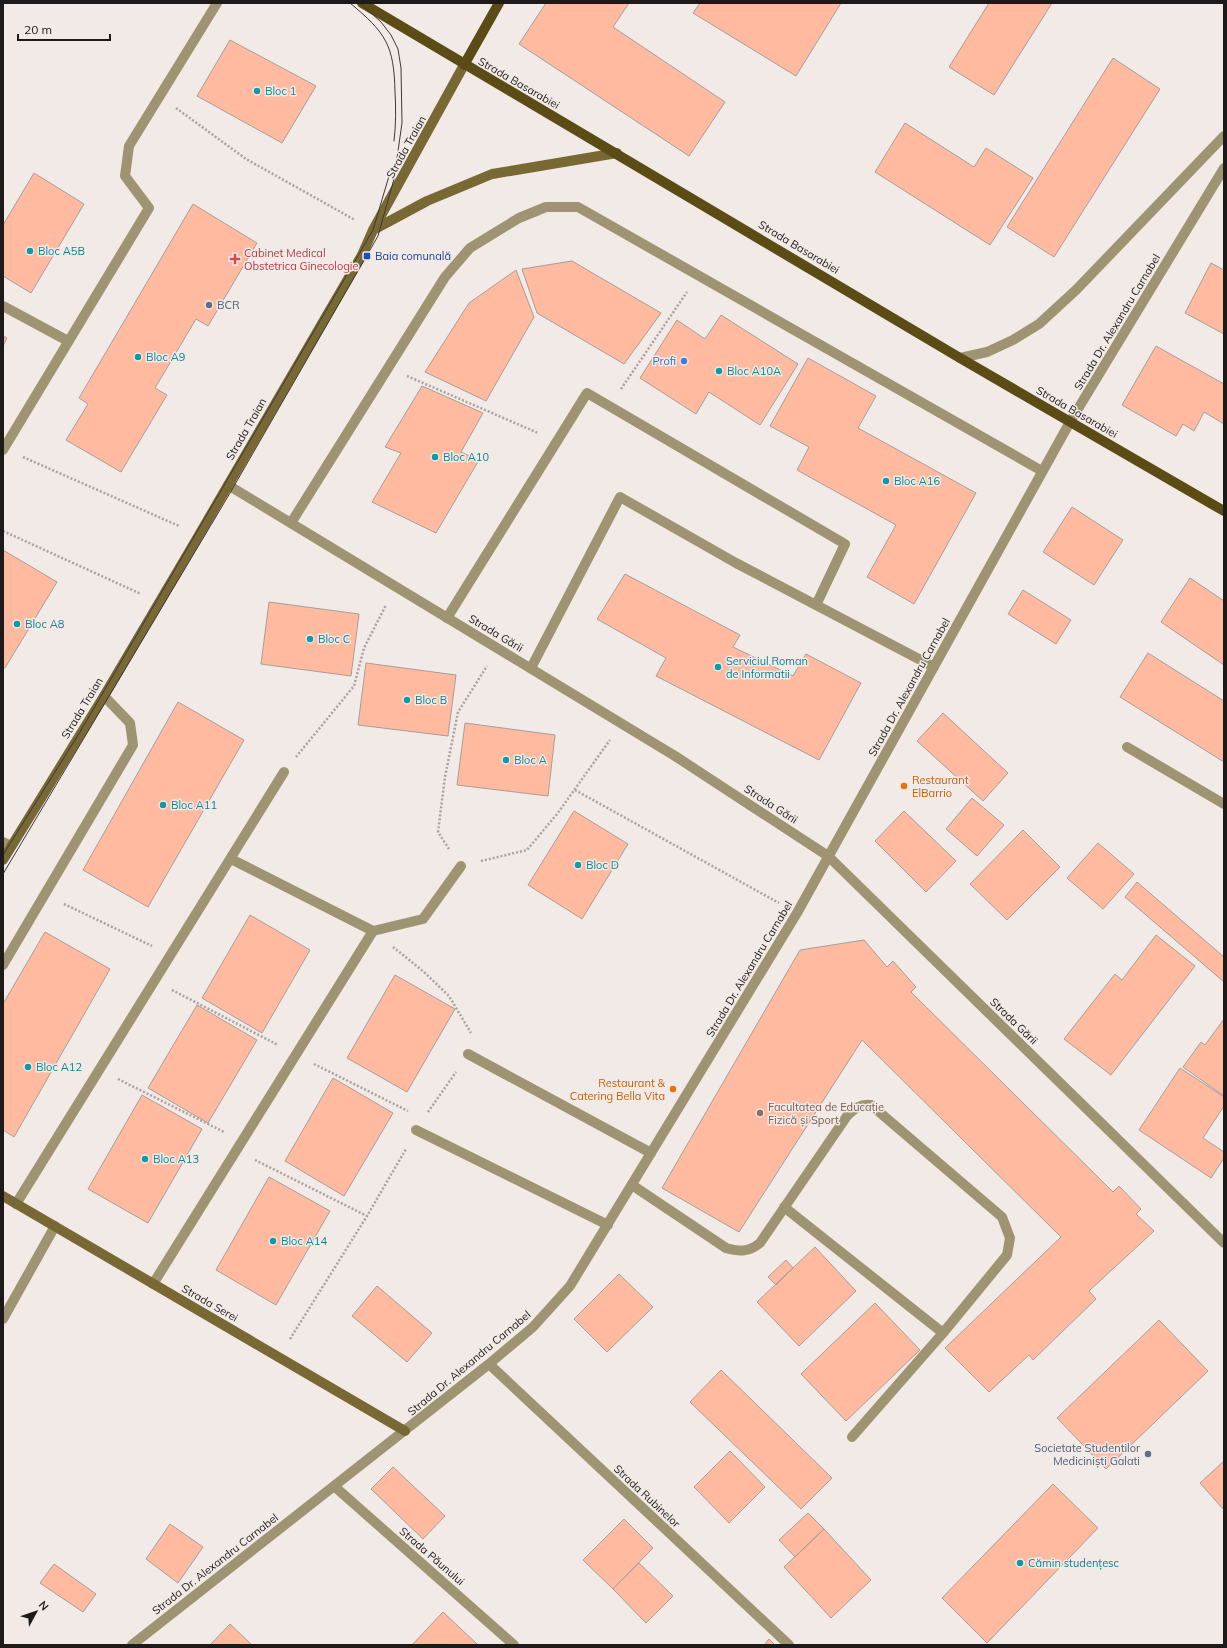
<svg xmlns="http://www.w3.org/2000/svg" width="1227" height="1648" font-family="Mulish,sans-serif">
<rect width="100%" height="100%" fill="#f2eae7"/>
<path fill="#ffba9f" stroke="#a69e9b" d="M546,3H629L613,27L725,102L689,156L519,44Z
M700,3H841L796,76L693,13Z
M989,3H1052L994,95L949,67Z
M230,40L316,86L282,143L197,96Z
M1113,58L1160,89L1054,257L1007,227Z
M905,123L974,167L986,148L1033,178L990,245L875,172Z
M34,173L84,204L31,293L3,276V225Z
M193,204L257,243L208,326L196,319L155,388L167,395L121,472L66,440L88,404L79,398Z
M572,261L661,313L624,364L537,313L522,269Z
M1211,263L1224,270V334L1185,313Z
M516,270L534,317L486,401L425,372L469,303Z
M721,315L798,364L760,425L709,392L696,414L640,378L677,320L705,339Z
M3,336L7,338L3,346Z
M1156,346L1224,384V424L1204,412L1194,431L1183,424L1176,436L1122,405Z
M808,358L876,396L858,428L976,493L914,604L867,577L896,525L797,470L809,447L770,426Z
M422,386L483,413L461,452L479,460L436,533L372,502L401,453L385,447Z
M1072,507L1123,540L1094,585L1043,552Z
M3,550L57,582L5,668L3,667Z
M625,574L740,635L733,647L793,676L806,654L861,683L819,760L656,676L666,658L597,619Z
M1190,578L1224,601V665L1161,622Z
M1023,590L1071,620L1056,644L1008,614Z
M269,602L359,614L351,676L261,664Z
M1148,653L1224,701V762L1120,697Z
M366,663L456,675L448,736L358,725Z
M178,702L244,740L148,907L83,870Z
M943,713L1008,773L983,801L917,741Z
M465,723L555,735L548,796L457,785Z
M972,798L1004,825L977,856L946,829Z
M574,811L628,844L582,919L528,885Z
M904,811L956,861L926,892L875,841Z
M1023,830L1060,867L1007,920L970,884Z
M1098,843L1134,874L1103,909L1067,878Z
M1137,882L1224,957V982L1125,897Z
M250,915L310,950L262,1033L202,998Z
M45,932L110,969L14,1137L3,1130V1004Z
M1156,935L1195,966L1111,1075L1064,1039L1115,974L1122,980Z
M864,940L887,967L893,961L916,987L911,992L1113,1192L1119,1186L1141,1209L1136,1214L1154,1231L1089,1291L1096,1299L1033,1360L1029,1355L989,1392L945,1348L1061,1237L862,1040L739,1232L662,1188L800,950Z
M395,975L455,1009L407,1092L347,1058Z
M197,1005L257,1040L208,1123L148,1088Z
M1224,1019V1096L1183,1067L1201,1042L1205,1045Z
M1180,1068L1224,1097V1106L1203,1138L1224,1152V1158L1211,1178L1139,1130Z
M333,1078L393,1113L344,1196L285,1161Z
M142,1095L202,1129L148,1223L88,1189Z
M269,1177L330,1211L276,1305L216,1270Z
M815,1247L856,1291L799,1346L757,1302Z
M786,1260L793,1268L776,1285L768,1277Z
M619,1274L653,1307L607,1352L574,1319Z
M377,1286L432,1333L407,1362L352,1316Z
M875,1303L920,1350L846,1421L801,1374Z
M1159,1320L1208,1371L1106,1469L1057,1418Z
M721,1370L832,1478L801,1509L690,1402Z
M730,1451L765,1487L729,1523L694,1487Z
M1224,1461V1510L1200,1483Z
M393,1467L445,1516L423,1539L371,1489Z
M1053,1484L1098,1528L987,1643L942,1598Z
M808,1513L824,1529L795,1557L779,1540Z
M624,1519L653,1548L613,1589L583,1560Z
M170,1524L203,1547L178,1583L146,1559Z
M824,1529L871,1580L831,1618L784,1567Z
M639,1563L673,1596L646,1623L613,1589Z
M54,1564L96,1594L83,1612L40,1583Z
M443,1612L478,1645H412Z
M230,1624L252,1645H210Z
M769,1639L775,1645H764Z"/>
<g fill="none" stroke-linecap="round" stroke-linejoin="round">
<path stroke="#a8a19f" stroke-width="2.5" stroke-dasharray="2 2" stroke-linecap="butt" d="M176,108L246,159L355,220
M407,376L538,433
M621,389L687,292
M23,457L179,526
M3,531L141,594
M296,757L354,686L364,648L386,605
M575,790L779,903
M449,849L438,832L445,777L458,712L487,666
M481,861L527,850L557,814L610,740
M64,904L152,946
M393,947L424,972L449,996L471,1033
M172,990L278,1045
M314,1064L408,1111
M118,1079L224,1132
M428,1112L456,1072
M255,1160L367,1216
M290,1339L367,1216L406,1149"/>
<path stroke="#9e9471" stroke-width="10" d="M3,306L68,341
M960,358L987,352L1013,340L1039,324L1076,290L1224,136
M3,450L149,208L125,176L129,146L217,3
M291,523L445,277L470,248L519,218L546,207H578L1042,471
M447,618L587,393L845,544L816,605
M531,668L620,497L736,563L934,667
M1127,747L1224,804
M3,842L11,846
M373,931L423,919L461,866
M3,965L133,745L130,723L104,696
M468,1054L651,1153
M416,1130L608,1225
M632,1185L726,1248C740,1252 749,1252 760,1243L847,1116C855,1108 860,1104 871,1105L1002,1217L1010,1238L1007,1255L943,1333L852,1437
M16,1204L284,772
M784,1207L943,1333
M153,1284L373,931L231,859
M3,1319L55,1226"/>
<path stroke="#9e9471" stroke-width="10" d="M228,485L675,756L828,856L1224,1243
M489,1364L789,1645
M334,1486L514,1645
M132,1645L489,1364L533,1327L570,1286L797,913L1070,422L1224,168"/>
<path stroke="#786934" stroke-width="10" d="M373,230L427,201L492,174L617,153
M3,860L104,696L199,535L362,255L373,230L464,65
M3,1196L405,1431"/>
<path stroke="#5a4c14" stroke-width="10" d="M362,3L960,358L1224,511
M464,65L499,3"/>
<path stroke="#3c3937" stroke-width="1" d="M350,3C386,33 394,45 395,92C396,108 396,124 394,141
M3,855L80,732L373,230L389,176
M3,874L230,493L378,236L394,179L402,123L401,68L398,49L391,35L381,22L360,3"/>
</g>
<g fill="#0f9aa8" stroke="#f2eae7" stroke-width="1.5">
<circle cx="257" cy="91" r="4"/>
<circle cx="30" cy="251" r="4"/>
<circle cx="138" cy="357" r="4"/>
<circle cx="719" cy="371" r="4"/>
<circle cx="435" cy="457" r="4"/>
<circle cx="886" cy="481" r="4"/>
<circle cx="17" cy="624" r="4"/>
<circle cx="310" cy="639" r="4"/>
<circle cx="718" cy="667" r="4"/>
<circle cx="407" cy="700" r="4"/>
<circle cx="506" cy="760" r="4"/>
<circle cx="163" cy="805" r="4"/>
<circle cx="578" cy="865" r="4"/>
<circle cx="28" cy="1067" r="4"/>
<circle cx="145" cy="1159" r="4"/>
<circle cx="273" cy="1241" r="4"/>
<circle cx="1020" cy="1563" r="4"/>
</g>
<rect fill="#1a4fb4" stroke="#f2eae7" stroke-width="1.5" x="363" y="252" width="8" height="8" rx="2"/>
<path fill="#e0444e" stroke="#f2eae7" stroke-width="1.5" d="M233 253h4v4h4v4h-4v4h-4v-4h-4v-4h4z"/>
<g fill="#5c6f8a" stroke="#f2eae7" stroke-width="1.5">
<circle cx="209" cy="305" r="4"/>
<circle cx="1148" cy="1454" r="4"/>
</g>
<circle fill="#3f7fe0" stroke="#f2eae7" stroke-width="1.5" cx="684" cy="361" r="4"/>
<g fill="#e8710a" stroke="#f2eae7" stroke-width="1.5">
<circle cx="904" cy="786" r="4"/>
<circle cx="673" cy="1089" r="4"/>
</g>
<circle fill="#8d6e63" stroke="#f2eae7" stroke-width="1.5" cx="760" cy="1113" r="4"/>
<g text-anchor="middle" stroke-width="3" stroke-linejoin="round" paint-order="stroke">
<g font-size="11" fill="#1d1a19" stroke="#f2eae7">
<text transform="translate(519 83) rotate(30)" y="4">Strada Basarabiei</text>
<text transform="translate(406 147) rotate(-61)" y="4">Strada Traian</text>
<text transform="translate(799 247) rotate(31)" y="4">Strada Basarabiei</text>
<text transform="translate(1117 322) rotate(-59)" y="4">Strada Dr. Alexandru Carnabel</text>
<text transform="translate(1077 412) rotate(30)" y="4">Strada Basarabiei</text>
<text transform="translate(246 429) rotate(-60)" y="4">Strada Traian</text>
<text transform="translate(496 633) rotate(31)" y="4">Strada Gării</text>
<text transform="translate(909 687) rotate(-61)" y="4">Strada Dr. Alexandru Carnabel</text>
<text transform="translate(82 708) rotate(-59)" y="4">Strada Traian</text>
<text transform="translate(771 804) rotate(33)" y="4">Strada Gării</text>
<text transform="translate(749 969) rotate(-59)" y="4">Strada Dr. Alexandru Carnabel</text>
<text transform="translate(1014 1021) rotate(44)" y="4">Strada Gării</text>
<text transform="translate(210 1303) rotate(30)" y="4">Strada Serei</text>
<text transform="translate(469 1363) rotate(-40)" y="4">Strada Dr. Alexandru Carnabel</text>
<text transform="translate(647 1496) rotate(43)" y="4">Strada Rubinelor</text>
<text transform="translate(432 1556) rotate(41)" y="4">Strada Păunului</text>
<text transform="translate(215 1564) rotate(-38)" y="4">Strada Dr. Alexandru Carnabel</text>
</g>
<g font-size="11" fill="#0d838f" stroke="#f2eae7" text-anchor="start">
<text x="265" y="95">Bloc 1</text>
<text x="38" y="255">Bloc A5B</text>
<text x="146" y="361">Bloc A9</text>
<text x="727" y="375">Bloc A10A</text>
<text x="443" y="461">Bloc A10</text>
<text x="894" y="485">Bloc A16</text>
<text x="25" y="628">Bloc A8</text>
<text x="318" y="643">Bloc C</text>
<text x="726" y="665">Serviciul Roman<tspan x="726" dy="13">de Informatii</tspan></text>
<text x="415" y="704">Bloc B</text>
<text x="514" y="764">Bloc A</text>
<text x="171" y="809">Bloc A11</text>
<text x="586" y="869">Bloc D</text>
<text x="36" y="1071">Bloc A12</text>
<text x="153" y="1163">Bloc A13</text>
<text x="281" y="1245">Bloc A14</text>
<text x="1028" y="1567">Cămin studențesc</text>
</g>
<g font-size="11" fill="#be3a42" stroke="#f2eae7" text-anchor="start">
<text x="244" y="257">Cabinet Medical<tspan x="244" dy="13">Obstetrica Ginecologie</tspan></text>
</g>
<g font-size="11" fill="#164399" stroke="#f2eae7" text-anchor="start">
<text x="375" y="260">Baia comunală</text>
</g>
<g font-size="11" fill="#4e5e75" stroke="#f2eae7" text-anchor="start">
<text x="217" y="309">BCR</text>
<text x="1140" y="1452" text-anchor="end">Societate Studentilor<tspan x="1140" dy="13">Mediciniști Galati</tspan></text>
</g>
<g font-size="11" fill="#366cbe" stroke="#f2eae7" text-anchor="end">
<text x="676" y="365">Profi</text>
</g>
<g font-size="11" fill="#c56008" stroke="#f2eae7" text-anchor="start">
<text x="912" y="784">Restaurant<tspan x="912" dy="13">ElBarrio</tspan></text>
<text x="665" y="1087" text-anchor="end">Restaurant &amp;<tspan x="665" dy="13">Catering Bella Vita</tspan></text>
</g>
<g font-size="11" fill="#785e54" stroke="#f2eae7" text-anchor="start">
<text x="768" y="1111">Facultatea de Educație<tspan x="768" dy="13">Fizică și Sport</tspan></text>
</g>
</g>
<rect width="1227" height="1648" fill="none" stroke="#1d1a19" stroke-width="8"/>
<g transform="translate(36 1612) rotate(50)" stroke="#f2eae7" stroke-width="3" paint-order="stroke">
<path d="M0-3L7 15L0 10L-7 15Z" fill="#1d1a19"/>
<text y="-6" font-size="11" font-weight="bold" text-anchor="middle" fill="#1d1a19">N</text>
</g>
<path d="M18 34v6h92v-6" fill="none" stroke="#1d1a19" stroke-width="2"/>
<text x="24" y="34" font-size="12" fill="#1d1a19" stroke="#f2eae7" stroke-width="3" paint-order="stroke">20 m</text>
</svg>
